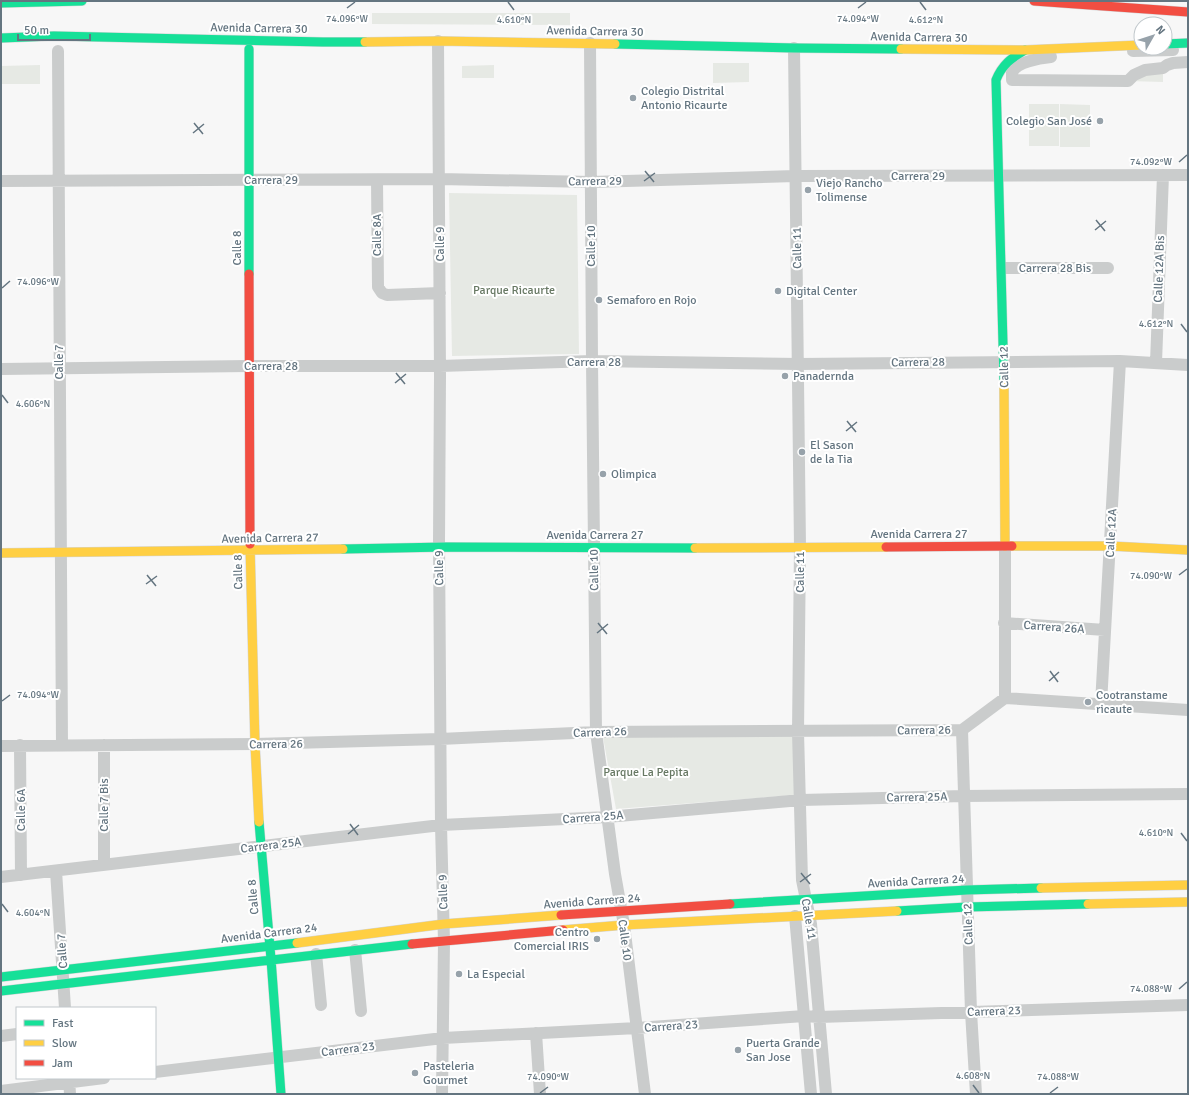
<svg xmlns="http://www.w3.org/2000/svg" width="1189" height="1095" font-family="Signika,sans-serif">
<rect width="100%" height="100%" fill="#f7f7f7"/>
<path fill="#e6e9e4" d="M372,13H570V25L372,24Z
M1188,62V68H1163V82L1128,81C1134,73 1143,69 1153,68C1156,68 1161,69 1163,68C1173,63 1176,62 1188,62Z
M713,63H749V82L713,83Z
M40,65V84H1V66Z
M494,65V78H462V66Z
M1029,104H1059V146H1029Z
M1060,104L1090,105V147H1060Z
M449,193L577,195L579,354L452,356Z
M793,736L795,795L616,809L603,737Z"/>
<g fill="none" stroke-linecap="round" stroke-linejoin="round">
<defs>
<path id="fast" d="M1,3L82,1
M1,38L54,36L323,42H365
M615,44L794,48L901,49
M1165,44L1188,43
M249,49V274
M1004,382L996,80C1002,65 1011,58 1025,50
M343,549L446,547L695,548
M259,822L271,959L281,1094
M730,904L967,890L1041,888
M897,911L967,907L1088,904
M1,977L297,943
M1,991L412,944"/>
<path id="slow" d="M365,42L438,41L615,44
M901,49L1025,50L1141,45
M1004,382L1005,546
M250,544L255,744L259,822
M1012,546H1110L1188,550
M695,548L886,547
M1,553L343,549
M1041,888L1188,885
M1088,904L1188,902
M563,930L624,925L897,911
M297,943L444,924L561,915"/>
<path id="jam" d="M1034,1L1188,12
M249,274L250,544
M886,547L1012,546
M561,915L730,904
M412,944L563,930"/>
</defs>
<use href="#fast" stroke="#d3d4d5" stroke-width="10"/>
<use href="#slow" stroke="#d3d4d5" stroke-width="10"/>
<use href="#jam" stroke="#d3d4d5" stroke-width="10"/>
<path stroke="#cacccc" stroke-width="12" d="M438,41L440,376L439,542L441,825L444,942L442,1094
M590,43L592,361L596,732L615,874L624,925L645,1094
M794,48L800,547L798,732L802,880L811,924L826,1094
M58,51L62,745
M1133,51L1173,50
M1051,57C1041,58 1015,62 1012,73C1012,76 1012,78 1012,80L1128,81L1134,75L1145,70L1163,68L1167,65L1173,63L1188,62
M377,180L378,287L382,293L387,295L440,293
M1,181L440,179L591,182L795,176L1188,175
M1002,268H1108
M1156,363L1163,175
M1,369L249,366H440L592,361L799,364L1120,361L1188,365
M1005,546V698
M1004,623L1105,630
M1101,704L1120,361
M962,730L971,1012L976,1094
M20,745L21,875
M1,746L255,744L440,739L596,732L962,730L1005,698L1188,710
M104,865V745
M56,871L65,1008
M1,877L441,825L607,817L801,800L964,796L1188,794
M795,916L811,1094
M355,950L361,1011
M316,954L321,1005
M536,1033L540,1094
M1,1036L17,1034
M155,1072L443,1038L637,1028L804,1016L819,1017L1188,1005
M69,1078L70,1094
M1,1091L104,1078"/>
<use href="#fast" stroke="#16e098" stroke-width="9"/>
<use href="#slow" stroke="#ffcf43" stroke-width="9"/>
<use href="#jam" stroke="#f24e42" stroke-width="9"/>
</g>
<path fill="none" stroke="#647580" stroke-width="1.5" d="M508,2L514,10M920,2L926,10M347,8L355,2M858,8L866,2M194,123L203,134M193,133L204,124M1179,162L1187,155M645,171L654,182M644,181L655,173M1096,220L1105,231M1095,230L1106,221M2,288L10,281M1181,324L1187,332M396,373L405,384M395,383L406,374M2,395L8,403M847,421L856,432M846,431L857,422M147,575L156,586M1179,575L1187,569M146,584L157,576M598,623L607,634M597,633L608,624M1050,671L1058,682M1049,681L1059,672M2,701L10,695M350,824L358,835M1181,833L1187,841M348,834L359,825M801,873L810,884M800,882L811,874M2,904L8,912M1179,989L1187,982M973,1085L979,1093M540,1093L548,1087M1050,1093L1058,1087"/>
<g fill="#97a2aa" stroke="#fff" stroke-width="1.5">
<circle cx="633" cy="98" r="4"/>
<circle cx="1100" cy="121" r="4"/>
<circle cx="808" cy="190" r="4"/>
<circle cx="778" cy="291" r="4"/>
<circle cx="599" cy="300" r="4"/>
<circle cx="785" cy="376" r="4"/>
<circle cx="802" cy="452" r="4"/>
<circle cx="603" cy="474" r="4"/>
<circle cx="1088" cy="702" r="4"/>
<circle cx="597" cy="939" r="4"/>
<circle cx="459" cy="974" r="4"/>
<circle cx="738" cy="1050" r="4"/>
<circle cx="415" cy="1073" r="4"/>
</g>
<g text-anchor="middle" stroke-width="4" stroke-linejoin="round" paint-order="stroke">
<g font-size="12" fill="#647580" stroke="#fff">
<text transform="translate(259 28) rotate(1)" y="4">Avenida Carrera 30</text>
<text transform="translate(595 31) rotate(1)" y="4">Avenida Carrera 30</text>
<text transform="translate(919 37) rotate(1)" y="4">Avenida Carrera 30</text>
<text x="918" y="180">Carrera 29</text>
<text x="271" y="184">Carrera 29</text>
<text transform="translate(595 181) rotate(-1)" y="4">Carrera 29</text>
<text transform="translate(377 235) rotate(-90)" y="4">Calle 8A</text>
<text transform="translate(440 244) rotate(-90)" y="4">Calle 9</text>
<text transform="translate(591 246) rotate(-90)" y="4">Calle 10</text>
<text transform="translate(237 248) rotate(-90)" y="4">Calle 8</text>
<text transform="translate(797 248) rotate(-91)" y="4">Calle 11</text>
<text x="1055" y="272">Carrera 28 Bis</text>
<text transform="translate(1159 269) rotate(-88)" y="4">Calle 12A Bis</text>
<text transform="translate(59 362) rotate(-90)" y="4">Calle 7</text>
<text x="594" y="366">Carrera 28</text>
<text transform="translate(918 362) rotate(-1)" y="4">Carrera 28</text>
<text x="271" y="370">Carrera 28</text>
<text transform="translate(1004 367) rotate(-91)" y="4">Calle 12</text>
<text transform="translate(1111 533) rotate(-87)" y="4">Calle 12A</text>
<text x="919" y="538">Avenida Carrera 27</text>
<text x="595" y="539">Avenida Carrera 27</text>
<text transform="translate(270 538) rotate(-1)" y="4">Avenida Carrera 27</text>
<text transform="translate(439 568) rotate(-91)" y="4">Calle 9</text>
<text transform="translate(594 570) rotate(-91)" y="4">Calle 10</text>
<text transform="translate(238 572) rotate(-91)" y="4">Calle 8</text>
<text transform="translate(800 572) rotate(-90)" y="4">Calle 11</text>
<text transform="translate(1054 627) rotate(4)" y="4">Carrera 26A</text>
<text transform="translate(924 730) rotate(-1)" y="4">Carrera 26</text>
<text transform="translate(600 732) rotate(-2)" y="4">Carrera 26</text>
<text transform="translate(276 744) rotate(-1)" y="4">Carrera 26</text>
<text transform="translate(917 797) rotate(-1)" y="4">Carrera 25A</text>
<text transform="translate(104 805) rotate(-90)" y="4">Calle 7 Bis</text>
<text transform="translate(21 810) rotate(-90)" y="4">Calle 6A</text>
<text transform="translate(593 817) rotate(-4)" y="4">Carrera 25A</text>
<text transform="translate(271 845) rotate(-7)" y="4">Carrera 25A</text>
<text transform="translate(916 881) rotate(-3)" y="4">Avenida Carrera 24</text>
<text transform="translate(443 892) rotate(-92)" y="4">Calle 9</text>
<text transform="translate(253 897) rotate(-95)" y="4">Calle 8</text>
<text transform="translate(592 901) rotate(-4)" y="4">Avenida Carrera 24</text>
<text transform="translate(809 919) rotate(80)" y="4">Calle 11</text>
<text transform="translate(968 924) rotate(-92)" y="4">Calle 12</text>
<text transform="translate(269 933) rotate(-7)" y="4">Avenida Carrera 24</text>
<text transform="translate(625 940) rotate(82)" y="4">Calle 10</text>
<text transform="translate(62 951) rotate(-94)" y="4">Calle 7</text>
<text transform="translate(994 1011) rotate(-2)" y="4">Carrera 23</text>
<text transform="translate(671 1026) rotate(-4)" y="4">Carrera 23</text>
<text transform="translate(348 1049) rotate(-7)" y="4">Carrera 23</text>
</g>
<g font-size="12" fill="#647580" stroke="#fff" text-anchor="start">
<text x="641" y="95">Colegio Distrital<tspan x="641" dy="14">Antonio Ricaurte</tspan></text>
<text x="1092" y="125" text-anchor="end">Colegio San José</text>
<text x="816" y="187">Viejo Rancho<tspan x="816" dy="14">Tolimense</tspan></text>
<text x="786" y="295">Digital Center</text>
<text x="607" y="304">Semaforo en Rojo</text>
<text x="793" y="380">Panadernda</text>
<text x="810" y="449">El Sason<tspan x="810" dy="14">de la Tia</tspan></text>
<text x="611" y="478">Olimpica</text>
<text x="1096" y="699">Cootranstame<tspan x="1096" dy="14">ricaute</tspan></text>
<text x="589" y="936" text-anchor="end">Centro<tspan x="589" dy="14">Comercial IRIS</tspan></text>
<text x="467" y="978">La Especial</text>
<text x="746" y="1047">Puerta Grande<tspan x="746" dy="14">San Jose</tspan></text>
<text x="423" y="1070">Pasteleria<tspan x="423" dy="14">Gourmet</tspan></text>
</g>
<g font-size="12" fill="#677863" stroke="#fff">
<text x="514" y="294">Parque Ricaurte</text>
<text x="646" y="776">Parque La Pepita</text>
</g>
</g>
<g font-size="10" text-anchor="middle" fill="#647580" stroke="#fff" stroke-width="4" stroke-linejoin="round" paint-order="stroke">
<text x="347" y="22">74.096°W</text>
<text x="858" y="22">74.094°W</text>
<text x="514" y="23">4.610°N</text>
<text x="926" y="23">4.612°N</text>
<text x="1151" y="165">74.092°W</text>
<text x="38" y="285">74.096°W</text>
<text x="1156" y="327">4.612°N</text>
<text x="33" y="407">4.606°N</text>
<text x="1151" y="579">74.090°W</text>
<text x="38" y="698">74.094°W</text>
<text x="1156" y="836">4.610°N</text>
<text x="33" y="916">4.604°N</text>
<text x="1151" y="992">74.088°W</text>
<text x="973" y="1079">4.608°N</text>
<text x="548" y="1080">74.090°W</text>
<text x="1058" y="1080">74.088°W</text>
</g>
<rect width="1189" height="1095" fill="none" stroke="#647580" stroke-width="4"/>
<rect x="16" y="1007" width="140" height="72" fill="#ffffff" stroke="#c1c8cc"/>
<rect x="24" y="1020" width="20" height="6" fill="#16e098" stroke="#c1c8cc"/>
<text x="52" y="1027" font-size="12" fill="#647580">Fast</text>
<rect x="24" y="1040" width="20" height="6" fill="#ffcf43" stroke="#c1c8cc"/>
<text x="52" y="1047" font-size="12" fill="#647580">Slow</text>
<rect x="24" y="1060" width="20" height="6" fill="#f24e42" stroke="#c1c8cc"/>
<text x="52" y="1067" font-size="12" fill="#647580">Jam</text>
<g transform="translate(1153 36) rotate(51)"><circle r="19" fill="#ffffff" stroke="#c1c8cc"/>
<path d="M0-3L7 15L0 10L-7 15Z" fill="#97a2aa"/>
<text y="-6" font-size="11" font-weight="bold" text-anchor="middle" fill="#647580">N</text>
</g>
<path d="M18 34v6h72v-6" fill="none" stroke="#647580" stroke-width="2"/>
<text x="24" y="34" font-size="12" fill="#647580" stroke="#ffffff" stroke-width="3" paint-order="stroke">50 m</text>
</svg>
